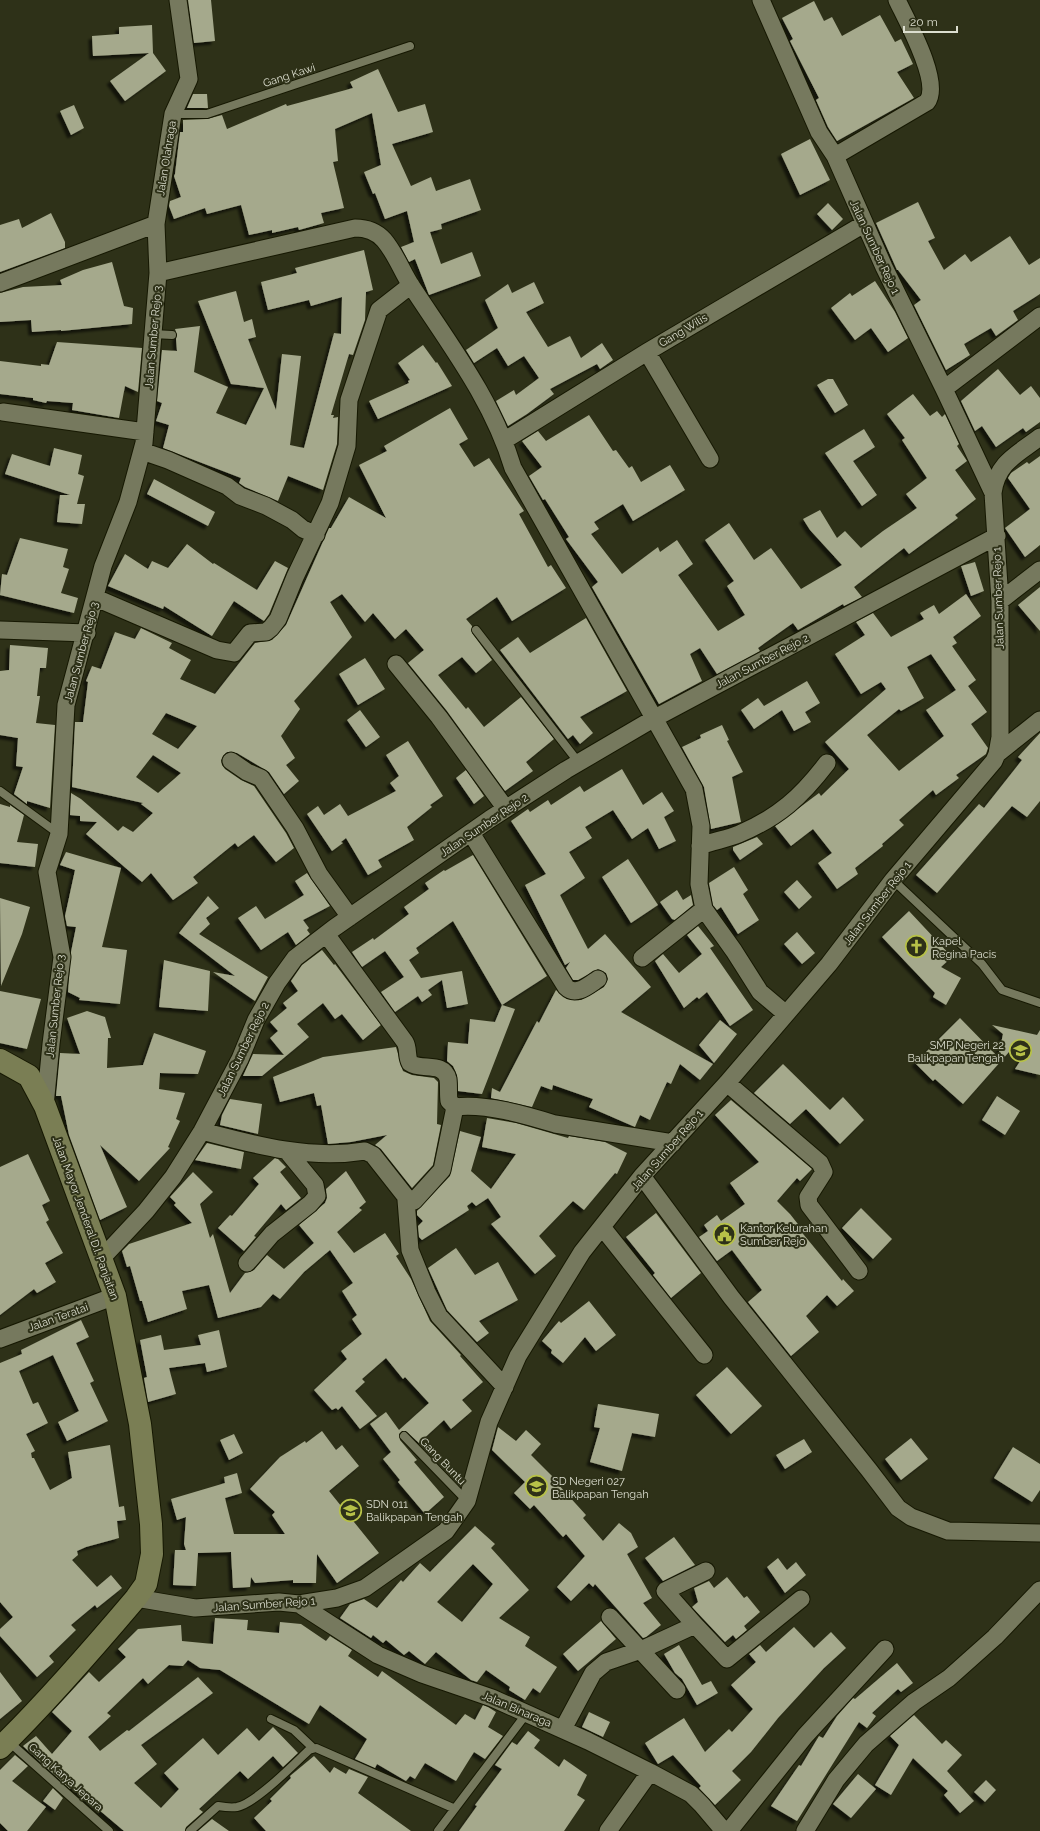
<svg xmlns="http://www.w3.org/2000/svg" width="1040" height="1831" font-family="Raleway,sans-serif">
<defs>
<filter id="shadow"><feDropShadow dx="-3.5" dy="3.5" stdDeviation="1" flood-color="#0009"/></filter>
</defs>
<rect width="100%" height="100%" fill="#2e3118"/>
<path fill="#a5a98c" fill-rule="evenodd" filter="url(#shadow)" d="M188,0H211L215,41L194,43Z
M814,1L824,21L832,17L842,36L880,15L895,42L901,39L913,64L897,72L914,98L837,141L828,127L816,100L819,98L790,41L793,39L782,18Z
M152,25L153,53L166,71L125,101L110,81L149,53L93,56L92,36L119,34V27Z
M378,69L398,112L425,104L433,132L392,144L411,186L431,177L436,191L470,179L481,210L441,224L442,229L430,232L441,264L472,252L481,276L429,295L415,259L409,262L401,247L414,242L407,211L385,219L375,193L373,194L364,172L381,165L372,113L335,129L338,161L333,162L344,208L321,213L324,223L299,230L298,227L272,233V230L249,235L241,205L207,214L205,208L174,219L169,206L170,201L181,197L174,176L175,174L180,132H183V120L207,119L222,115L227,129L286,104L287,106L353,88L350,82Z
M193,94H207L208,108H187Z
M74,105L84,128L71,135L60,111Z
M810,139L830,180L800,195L781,154Z
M918,202L935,238L928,241L944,270L965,254L971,262L1010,236L1029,265L1040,258V294L1013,311L1018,320L996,336L991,328L964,344L970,355L946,370L914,305L921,300L898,270H897L876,223Z
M828,203L843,219L832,230L817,214Z
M51,213L65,242V248L0,272V225L19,219L22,228Z
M364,250L373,290L366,292L365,320L353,355L349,354L331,415H334L333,418L338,417L337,444L323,490L288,476L278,501L245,487L239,483L241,478L163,448L169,425L156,421L162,403L157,401L162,350L177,351L176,339L177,335L175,329L200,326L194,372L228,387L216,413L246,425L264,388L231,384L198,301L236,291L244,322L252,319L256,337L248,339L276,410L282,354L301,356L290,445L304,448L334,333L341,334L342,297L311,306L309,300L268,310L261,282L297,273L295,268Z
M112,262L124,306L133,308L132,324L61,331V330L32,332L31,320L0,322V293L23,287L62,285L60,280L83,270Z
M875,281L895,312L908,338L888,352L871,328L855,340L831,308L850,293L852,296Z
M534,282L544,303L526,312L548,347L570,336L581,358L602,343L613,360L600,369L597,364L550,389L554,394L527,414L508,426L496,401L514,390L516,395L539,378L524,356L508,366L497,348L474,363L466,350L498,328L485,300L508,284L512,293Z
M57,342L142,348L138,392L125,386L119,418L72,410L73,403L47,401L46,403L33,400V398L0,394V361L41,366V364L49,365Z
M423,345L436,363L437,362L452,386L378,419L369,401L409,383L408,381L410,380L398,363Z
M998,369L1020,395L1031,386L1040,398V422L1026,432L1023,428L996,447L982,426L975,431L961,401Z
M828,379H833L848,405L835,413L817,385Z
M913,394L930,416L937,411L942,417L945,414L959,444L957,446L967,461L955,470L976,499L955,515L958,518L909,554L904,548L854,587L862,597L844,606L843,604L798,630L793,623L758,648L760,651L717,674L700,648L690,654L702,681L659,704L592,587L598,582L566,539L569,537L545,499L543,500L529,476L542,467L522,441L538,431L546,441L589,415L613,451L616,450L629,468L632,466L641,482L670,465L685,490L633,521L623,504L594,522L599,529L591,534L622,574L658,547L660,552L677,540L693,564L678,575L718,631L745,615L727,586L734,581L705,540L729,523L754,560L771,548L801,589L842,565L810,530L803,519L820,510L837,538L845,531L861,548L883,531L917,508L906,494L927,478L902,440L905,438L887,414Z
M450,408L468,439L459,444L474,467L489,458L524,511L519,514L548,567L551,565L566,588L512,621L497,597L466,619L472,626V633L492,660L476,673L462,657L438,675L466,709L468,707L484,727L521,697L554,739L526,762L533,771L505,791L447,711L408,663L424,650L406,629L395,639L373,613L365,622L342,594L330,602L352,637L294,701L300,709L281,736L295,758L286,765L299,781L284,794L269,772L237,753L227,752L221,760L222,765L225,769L241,780L254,786L286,833L294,848L276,862L254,835L238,847L235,843L193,877L198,883L173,900L151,873L142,882L86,834L97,822L80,821V816L70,815L71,793L81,799L118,831L123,826L133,832L153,813L141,804L143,803L72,787L75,722H83L88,682L86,681L92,666L101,669L115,632L135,639L141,628L172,643L169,648L191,660L180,679L215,694L255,643L272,640L286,625L329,528H331L349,497L386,518L359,465L387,451L384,446ZM166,713L197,726L178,749L152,734ZM153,755L181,773L158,793L136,777Z
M864,429L875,447L853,461L877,495L862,506L825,453Z
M54,448L82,455L78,474L84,476L77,504H85L82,524L57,522L60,495H70L5,474L12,454L50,466Z
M1040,456V545L1025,557L1005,528L1030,509L1008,478L1011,473L1027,462L1029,464Z
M154,479L215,512L208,526L147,494Z
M20,538L68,549L63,567L69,569L61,593L78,598L74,613L0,595L2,574L7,575Z
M187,544L213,564L214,563L257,590L275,561L288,568L269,614L264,621L234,601L212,636L164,606L163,609L108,586L125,554L148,569L152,561L168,568Z
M975,562L984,591L971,596L961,566Z
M1040,587V631L1018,605Z
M966,594L981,616L953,637L957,643L952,646L976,680L968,686L987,712L971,724L988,748L986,754L956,775L959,778L936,795L933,790L899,820L904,825L882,844L883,846L855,868L858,874L837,889L818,863L832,853L813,829L791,846L775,826L819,793L821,796L849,769L825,742L886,689L881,682L861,694L835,654L865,635L856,622L873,613L891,637L924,619L920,613L934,605L939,614ZM931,654L956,690L926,710L944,736L899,771L867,735L899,709L901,711L924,698L907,667Z
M586,618L627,691L580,717L593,733L580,744L573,735L568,739L500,650L518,637L530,653Z
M10,645L48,648L46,668H40L37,696H40L36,723L55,725L50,808L27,801V804L14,794L23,767L16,766L18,738L0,735V671L9,670Z
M365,658L385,689L358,705L339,674Z
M807,681L820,703L805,712L811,722L794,731L782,710L754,729L741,710L758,698L764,706Z
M360,710L380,737L366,747L347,720Z
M722,725L729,740L727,741L743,772L732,777L741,822L711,829L704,787L682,747L701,738L700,735Z
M1040,733V801L1027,817L1012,806L937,893L916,875L979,804L984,808L1022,760L1018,757Z
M408,741L443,796L430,805L432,807L407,827L414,840L378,860L382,867L368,875L346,838L341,842L343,843L332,851L307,814L318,806L324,815L340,804L348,816L396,791L390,783L399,776L386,755Z
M622,769L643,805L662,792L674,811L664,817L676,841L659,849L648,828L632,839L613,810L585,827L592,838L569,852L585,878L560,895L588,949L605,934L651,987L621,1012L713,1064L700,1080L680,1064L671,1084L667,1082L650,1120L640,1115L635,1127L589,1107L593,1099L553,1085L552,1090L541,1086L532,1107L491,1098L492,1088L500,1092L537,1021L539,1023L556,990L567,999L581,1000L604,987L608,979L606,973L598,969L578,980H573L566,968L570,962L565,965L525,885L546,874L511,821L528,809L530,812L548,800L551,805L580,786L584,792Z
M466,770L484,796L474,804L456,778Z
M0,804L10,807V805L24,815L17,842L38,844L35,867L0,863Z
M757,837L763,844L740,860L733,850V847Z
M66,852L121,868L102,947L127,950L120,1004L79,1000L80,998L68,992L71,952L76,927L67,926L65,916L75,870L60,865Z
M473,855L547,976L502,1005L515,1009L482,1094L458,1091L457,1075L453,1066L447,1061L448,1042L468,1044L470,1019L495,1022L502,1005L453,921L416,948L419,953L409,960L421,978L462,971L468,1004L447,1008L442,980L428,990L432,995L422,1002L418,996L395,1012L381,992L404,977L385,951L362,967L352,952L373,938L374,940L409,914L404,907L429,889L425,883L444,870L445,871Z
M628,859L658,905L631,923L602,877Z
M734,867L748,890L743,894L759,920L738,934L721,907L717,910L713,905L709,883Z
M307,873L330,906L303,920L309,928L307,930L310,934L296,945L288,932L261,950L238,918L256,906L265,919L304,895L295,881Z
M797,880L812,897L799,909L784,892Z
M677,890L683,900L691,895L693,905L675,920L672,919L660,902Z
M208,896L219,908L206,918L210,924L199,934L268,977L255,1001L213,972L235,976L179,933Z
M0,898L30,907L22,934L1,986Z
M909,911L952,957L941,967L961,978L946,1005L933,997L935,993L882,937Z
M698,926L714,946L710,948L753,1010L730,1026L707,992L699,999L697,997L684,1008L655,961L663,954L679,973L702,954L687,935Z
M797,932L815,953L802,964L784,944Z
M322,950L334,965L335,964L381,1025L363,1040L342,1014L335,1019L323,1003L297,1024L309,1037L262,1076H243L253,1054L284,1055L270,1038L278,1031L270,1022L287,1008L283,1003L298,991L291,981L302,965Z
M164,960L210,971L208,1011L159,1007Z
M0,991L41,999L27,1049L0,1043Z
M87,1011L105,1017L111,1038H108L107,1068L143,1065L154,1033L206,1051L198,1074L160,1073L159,1089L185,1093L176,1119L180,1121L168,1147L170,1148L139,1181L100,1145L127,1207L100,1220L69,1135L61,1096H56L60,1053L80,1054L67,1018Z
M960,1018L998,1057L1003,1034L992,1025L1037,1035L1040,1030V1075L1015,1069L1026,1052L1016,1044L963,1104L935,1079L933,1081L915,1063Z
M720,1020L737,1034L714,1063L699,1045Z
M396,1047L403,1071L412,1075L434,1078L438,1082L437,1124L441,1125L433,1165L412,1188L381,1149L375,1145L387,1135L351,1142L328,1144L321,1105L317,1106L314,1093L280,1102L273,1077L323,1057Z
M783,1064L830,1110L843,1097L864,1120L840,1144L806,1109L790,1124L754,1093Z
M997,1096L1020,1111L1005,1135L982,1120Z
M230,1099L262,1104L258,1134L220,1125L222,1115Z
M731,1100L812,1169L800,1181L797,1178L777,1201L790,1214L801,1228L799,1229L842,1281L843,1279L854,1291L837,1306L827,1295L806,1316L819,1332L791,1356L748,1302L762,1290L732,1250L717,1261L699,1237L708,1231L704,1225L717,1215L721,1221L745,1204L730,1183L759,1162L715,1115Z
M487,1118L516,1123L568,1138L569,1136L605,1142L627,1153L617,1174L615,1173L584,1210L573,1201L539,1236L556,1256L535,1274L491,1224L501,1217L488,1198L476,1206L472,1202L467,1206L469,1210L422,1240L419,1237L418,1226L423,1221L417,1215V1211L450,1176L460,1131L481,1137L471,1171L491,1189L516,1154L482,1147Z
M207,1143L244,1152L241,1169L195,1160Z
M28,1154L50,1201L42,1205L49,1220L46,1222L63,1253L45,1263L56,1282L37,1293L34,1289L0,1315V1167Z
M275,1158L278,1159L286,1167L280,1172L301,1198L286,1210L281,1204L254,1236L256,1237L244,1251L218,1228L230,1215L232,1216L259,1184L253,1178Z
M346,1171L366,1202L359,1208L362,1210L337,1232L354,1253L385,1233L399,1254L396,1256L411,1279L430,1321L461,1355L460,1356L483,1382L462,1400L472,1411L451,1429L444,1420L419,1443L406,1431H402L399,1434L400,1440L417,1460L414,1462L444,1497L425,1514L398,1482L400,1480L383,1459L391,1452L370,1424L386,1412L399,1430L429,1403L405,1377L403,1379L386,1358L362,1379L365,1382L355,1391L377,1416L360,1429L342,1406L338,1410L336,1408L332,1410L314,1390L347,1359L341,1351L362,1334L352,1319L357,1315L342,1291L353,1283L330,1250L304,1272L280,1299L273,1294L261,1307L218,1318L209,1285L182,1291L187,1309L148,1322L142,1301H140L130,1266L127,1267L122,1251L129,1244L192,1223L174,1205L176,1203L170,1197L193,1172L213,1192L200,1204L210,1238L213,1234L230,1293L245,1273L254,1270L267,1255L284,1269L314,1243L299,1225L325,1203L327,1198L326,1189Z
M861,1208L892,1239L873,1259L842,1228Z
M656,1213L701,1273L671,1298L653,1275L655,1273L626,1237Z
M456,1248L475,1275L498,1262L518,1300L479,1321L489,1333L477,1342L447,1310L428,1268Z
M589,1301L616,1335L596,1351L585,1337L563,1363L551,1353L552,1350L542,1341L559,1321L561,1323Z
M81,1320L89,1337L76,1343L94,1381L90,1383L108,1421L67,1441L58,1422L79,1411L53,1355L19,1371L33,1404L38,1402L48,1423L26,1434L35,1451L31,1453L32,1458H34L50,1490L72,1478L68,1452L110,1445L119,1507L124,1506L126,1520L117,1521L119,1538L86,1547L77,1551L78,1555L72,1560L97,1587L111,1575L122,1588L97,1608L95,1605L71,1625L76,1630L49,1656L54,1662L37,1677L0,1636V1629L13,1617L0,1602V1363L22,1354L21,1350Z
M219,1330L227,1367L207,1372L205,1363L169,1368L176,1394L148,1402L144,1378L147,1377L140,1340L161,1335L164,1350L201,1345L198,1335Z
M727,1367L762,1406L731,1434L696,1395Z
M598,1404L659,1414L655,1437L632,1433L622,1471L590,1462L600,1428L594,1427Z
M498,1427L516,1441L526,1430L541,1444L531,1455L557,1481L556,1482L586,1515L583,1518L603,1541L619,1523L631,1533L638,1547L627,1554L652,1598L643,1603L661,1625L646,1637L643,1638L595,1584L593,1587L589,1583L571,1601L557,1587L585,1556L566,1534L563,1537L534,1505L530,1509L514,1493L525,1482L492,1450Z
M322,1431L336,1450L342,1445L359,1466L329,1491L379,1553L337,1583L317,1554L316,1583H293V1580L255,1583L251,1577L250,1587L233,1588L231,1552L198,1553L196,1586L173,1585L175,1550H186L184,1544L186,1517L177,1520L171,1499L225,1483L224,1477L237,1473L242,1493L225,1498L234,1534H285L272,1515L275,1512L250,1489L280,1457L305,1441L306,1443Z
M234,1434L243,1453L229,1460L220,1440Z
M911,1438L928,1459L901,1480L885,1459Z
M804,1439L812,1452L785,1469L776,1455Z
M1013,1447L1040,1464V1490L1032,1502L994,1478Z
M475,1526L495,1544L491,1548L529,1590L499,1618L530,1637L525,1646L557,1667L540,1693L533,1688L525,1700L509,1690L510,1687L486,1670L477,1682L471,1680L436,1652L425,1664L409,1651L404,1655L386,1640L383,1643L373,1635L371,1638L340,1618L350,1604L364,1599L377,1608L401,1580L403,1582L420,1563L430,1572ZM473,1564L493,1584L462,1622L437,1602Z
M674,1537L695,1565L663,1581L645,1558Z
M778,1558L787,1570L796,1562L806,1575L785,1593L767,1567Z
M727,1577L744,1598L747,1596L760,1612L744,1626L747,1630L736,1639L733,1635L725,1642L692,1607L698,1602L694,1588L709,1581L714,1588Z
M215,1618L248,1620L247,1630L279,1633L280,1622L301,1624L326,1641L330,1636L352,1650L348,1656L378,1677L382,1671L456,1725L465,1714L475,1720L483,1705L488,1707L496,1712L488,1727L503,1736L485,1759L474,1752L456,1781L425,1763L415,1779L410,1776L406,1781L377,1764L375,1768L355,1759L367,1739L320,1705L309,1724L220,1670L200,1668L188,1660L183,1666L169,1665L148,1684L143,1678L107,1713L111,1716L88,1737L100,1751L127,1730L129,1731L198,1677L213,1693L141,1745L157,1764L134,1783L161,1808L179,1789L164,1773L203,1738L218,1755L247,1728L259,1741L273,1727L298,1753L283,1767L273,1756L248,1779L240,1771L199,1809L203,1812L186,1827L185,1831H124L72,1787L70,1789L23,1746L36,1736L52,1754L72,1731L52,1712L89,1672L99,1682L126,1657L118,1649L138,1629L181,1625L182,1641L213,1644Z
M601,1621L616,1639L578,1671L563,1654Z
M794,1627L814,1648L831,1632L846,1648L824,1668L778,1718L751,1752L732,1771L741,1780L715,1805L699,1788L701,1786L673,1755L658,1764L645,1743L684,1718L705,1752L729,1729L732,1732L753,1709L731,1685L756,1662L749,1654L760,1645L766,1652Z
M679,1645L702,1685L711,1681L718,1693L697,1705L682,1679L675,1673L664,1654Z
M897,1663L913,1683L901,1692L898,1689L872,1713L876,1716L867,1728L859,1722L797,1821L771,1806L799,1765L801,1766L819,1736L823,1738L837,1716L853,1698L855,1699Z
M0,1672L22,1701L0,1719Z
M589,1712L610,1722L603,1737L582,1727Z
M914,1715L942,1744L946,1740L962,1755L947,1771L974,1801L960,1813L944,1795L948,1791L913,1758L891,1795L875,1785L899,1745L890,1736Z
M528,1731L540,1740L534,1748L559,1767L564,1759L587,1775L577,1795L585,1800L564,1831H459L477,1806L475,1805L502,1769L495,1765L512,1742L517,1745Z
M15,1755L28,1766L12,1781L46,1807L27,1831H8L0,1823V1770Z
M314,1756L330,1773L334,1767L346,1774L349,1769L368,1777L358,1793L411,1831H266L254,1818L272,1801L270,1799L291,1778L290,1776Z
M858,1774L876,1789L851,1818L833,1804Z
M986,1780L996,1790L985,1802L974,1792Z
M53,1788L63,1798L55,1810L43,1801Z
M212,1819L229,1831H198Z"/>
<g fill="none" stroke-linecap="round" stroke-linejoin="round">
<defs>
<path id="service" d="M173,114H207L410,46
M153,334L172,335
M476,630L579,763
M0,791L59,834
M893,880L982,964L1002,990L1040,1003
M404,1436L467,1501
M271,1719L294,1730L313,1748
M8,1741L109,1831
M190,1831L218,1806C224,1807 231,1808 237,1807C256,1803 294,1764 309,1750L316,1748L453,1808
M438,1831L527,1713"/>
<path id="minor" d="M761,0L819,132L835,156L884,267L944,389L993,493
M835,156L927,102C942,83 906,19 897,0
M158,273L355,228C367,228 376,231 384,240C396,254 402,272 412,287C450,345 493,401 513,468L694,789L701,826L699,884L704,909L734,951L760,992L786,1014
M0,283L156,224
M647,352L710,459
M944,389L1040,316
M3,412L145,432
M505,440L647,352L864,224
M142,451L168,460L227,486L240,496L266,506L292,520L303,529L316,535
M96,598L217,650L234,653L250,633L266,632L271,628L278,619L295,577L330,503L347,446L349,400L379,310L411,285
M1000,601L1040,570
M0,630L87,633
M396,664L439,717L506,809
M997,754L1040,720
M231,761L247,772L261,778L295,828L319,874L350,917
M471,833L566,987C576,997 589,985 598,979
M700,846C713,841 727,839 739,834C779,817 801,797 827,763
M326,934L405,1042C409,1049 406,1056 410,1063C421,1071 444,1061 448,1079C449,1086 448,1094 449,1101L455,1107
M642,958L704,909
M727,1083L820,1163L824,1172L808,1197L809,1205L859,1271
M45,1106L51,1044L62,957L47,872L59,834L66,705L103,566L128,502L144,443L158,273L156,224L173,114L189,79L178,0
M202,1131C255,1145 309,1160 365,1151L373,1155L410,1202L414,1201L442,1170L455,1107C485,1103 526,1115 555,1124L673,1143
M642,1176L731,1297L869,1470L898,1508L911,1517L948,1531L1040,1533
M406,1200L410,1250L427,1292L439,1316L505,1387
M602,1227L704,1355
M102,1258L146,1211L173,1177L202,1131L240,1059L256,1020L277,983L295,958L334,928L490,819L566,770L653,719L997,536
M247,1263L272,1234L310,1204L317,1196L315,1185L287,1151
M0,1339L115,1296
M136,1598L195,1608L279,1602L299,1604L337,1598L365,1588L446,1531L467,1501L489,1422L518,1356L582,1252L642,1176L727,1083L829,964L893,880L994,761L997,754L1000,737V601L993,493C997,462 1018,454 1040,437
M299,1604L378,1655L422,1674L492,1698L588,1741L650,1772L691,1794L702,1805L724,1831
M610,1617L677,1690
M695,1625L665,1591L706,1571
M563,1729L593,1673L606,1662L641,1650L695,1625L727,1659L801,1599
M608,1831L650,1772
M729,1831L805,1736L885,1649
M805,1831L836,1780L866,1744L914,1702L949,1678L995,1637L1040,1590"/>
<path id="secondary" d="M0,1060L29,1076L45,1106L115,1296L140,1424L151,1524L152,1554L146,1584L136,1598C92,1650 48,1701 0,1748"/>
</defs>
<use href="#service" stroke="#161802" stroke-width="10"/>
<use href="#minor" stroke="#161802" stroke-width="19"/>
<use href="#secondary" stroke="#161802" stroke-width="24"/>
<use href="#service" stroke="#76795e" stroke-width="8"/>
<use href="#minor" stroke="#76795e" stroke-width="17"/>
<use href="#secondary" stroke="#7a7e54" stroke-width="22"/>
</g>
<defs>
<symbol id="church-ring" viewBox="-11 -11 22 22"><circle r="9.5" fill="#2e3118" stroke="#b7c148" stroke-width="1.5"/><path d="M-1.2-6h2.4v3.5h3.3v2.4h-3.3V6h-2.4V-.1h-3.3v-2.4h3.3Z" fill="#b7c148"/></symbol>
<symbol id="school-ring" viewBox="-11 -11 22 22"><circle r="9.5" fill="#2e3118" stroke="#b7c148" stroke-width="1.5"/><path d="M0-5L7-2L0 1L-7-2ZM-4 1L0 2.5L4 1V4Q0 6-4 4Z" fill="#b7c148"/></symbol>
<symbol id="civic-ring" viewBox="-11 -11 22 22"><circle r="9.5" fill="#2e3118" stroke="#b7c148" stroke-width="1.5"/><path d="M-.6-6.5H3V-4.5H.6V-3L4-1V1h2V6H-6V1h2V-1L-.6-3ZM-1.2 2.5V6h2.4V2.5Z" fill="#b7c148"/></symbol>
</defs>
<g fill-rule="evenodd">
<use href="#church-ring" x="904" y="934" width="25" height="25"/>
<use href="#school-ring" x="1008" y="1038" width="25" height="25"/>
<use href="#civic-ring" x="712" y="1222" width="25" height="25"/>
<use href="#school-ring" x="524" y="1474" width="25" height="25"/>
<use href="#school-ring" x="338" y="1498" width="25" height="25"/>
</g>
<g text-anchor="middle" stroke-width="4" stroke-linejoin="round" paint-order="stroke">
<g font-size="11" fill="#dcdecf" stroke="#2e3118">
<text transform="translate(289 75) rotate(-18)" y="4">Gang Kawi</text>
<text transform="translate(166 158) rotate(-81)" y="4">Jalan Olahraga</text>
<text transform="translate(875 247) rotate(65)" y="4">Jalan Sumber Rejo 1</text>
<text transform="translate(683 330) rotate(-31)" y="4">Gang Wilis</text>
<text transform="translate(153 337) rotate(-85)" y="4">Jalan Sumber Rejo 3</text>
<text transform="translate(998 598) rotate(-92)" y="4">Jalan Sumber Rejo 1</text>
<text transform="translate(81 652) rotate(-75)" y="4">Jalan Sumber Rejo 3</text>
<text transform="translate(762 661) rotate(-28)" y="4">Jalan Sumber Rejo 2</text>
<text transform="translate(484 825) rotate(-34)" y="4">Jalan Sumber Rejo 2</text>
<text transform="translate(877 903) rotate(-52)" y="4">Jalan Sumber Rejo 1</text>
<text transform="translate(55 1006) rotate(-84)" y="4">Jalan Sumber Rejo 3</text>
<text transform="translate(243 1049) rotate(-64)" y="4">Jalan Sumber Rejo 2</text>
<text transform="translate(667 1150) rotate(-49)" y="4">Jalan Sumber Rejo 1</text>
<text transform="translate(86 1218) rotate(70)" y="4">Jalan Mayor Jenderal D.I. Panjaitan</text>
<text transform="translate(58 1317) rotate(-20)" y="4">Jalan Teratai</text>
<text transform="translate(443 1461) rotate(46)" y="4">Gang Buntu</text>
<text transform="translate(264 1604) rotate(-4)" y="4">Jalan Sumber Rejo 1</text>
<text transform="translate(517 1709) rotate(23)" y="4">Jalan Binaraga</text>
<text transform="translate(66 1777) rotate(42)" y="4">Gang Karya Jepara</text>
</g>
<g font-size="11" fill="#dcdecf" stroke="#2e3118" text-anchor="start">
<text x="932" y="945">Kapel<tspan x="932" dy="13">Regina Pacis</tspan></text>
<text x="1004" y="1049" text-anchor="end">SMP Negeri 22<tspan x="1004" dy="13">Balikpapan Tengah</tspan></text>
<text x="740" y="1232">Kantor Kelurahan<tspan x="740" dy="13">Sumber Rejo</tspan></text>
<text x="552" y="1485">SD Negeri 027<tspan x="552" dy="13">Balikpapan Tengah</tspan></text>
<text x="366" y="1508">SDN 011<tspan x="366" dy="13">Balikpapan Tengah</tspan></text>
</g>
</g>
<path d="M904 26v6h53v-6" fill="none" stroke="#dcdecf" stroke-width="2"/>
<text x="910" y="26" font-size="12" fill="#dcdecf" stroke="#2e3118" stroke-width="3" paint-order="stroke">20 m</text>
</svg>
